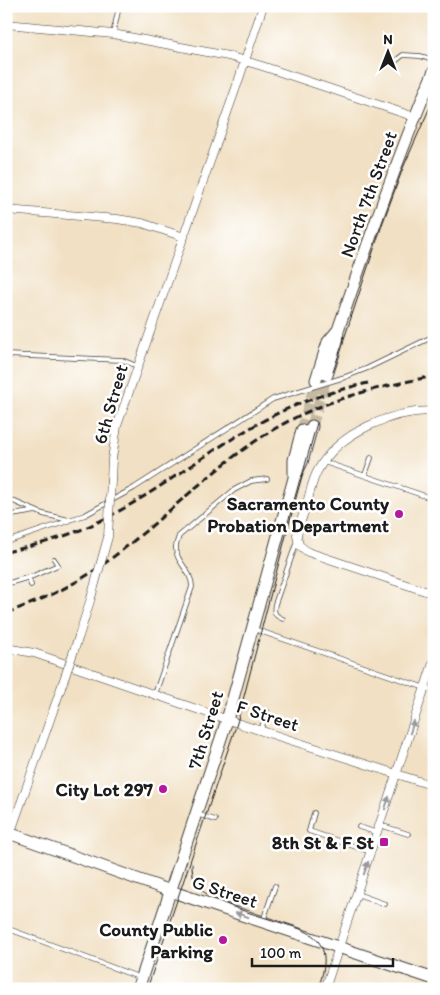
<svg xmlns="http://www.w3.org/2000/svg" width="440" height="995" font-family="Itim,sans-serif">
<rect width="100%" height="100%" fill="#fff"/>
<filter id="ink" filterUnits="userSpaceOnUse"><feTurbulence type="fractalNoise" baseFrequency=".02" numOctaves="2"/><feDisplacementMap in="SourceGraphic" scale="10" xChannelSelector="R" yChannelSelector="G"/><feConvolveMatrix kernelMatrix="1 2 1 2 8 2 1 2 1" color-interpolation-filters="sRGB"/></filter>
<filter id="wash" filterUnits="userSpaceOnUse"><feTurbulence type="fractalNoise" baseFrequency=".0096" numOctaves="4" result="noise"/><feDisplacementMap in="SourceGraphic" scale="20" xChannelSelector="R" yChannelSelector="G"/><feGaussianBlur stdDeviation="1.12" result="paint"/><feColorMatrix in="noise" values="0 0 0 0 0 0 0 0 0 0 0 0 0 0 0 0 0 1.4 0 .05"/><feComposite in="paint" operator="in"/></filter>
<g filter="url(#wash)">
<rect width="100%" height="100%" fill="#f1e0c3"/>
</g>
<g filter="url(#ink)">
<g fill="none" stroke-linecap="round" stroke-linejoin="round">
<path stroke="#c6b9a2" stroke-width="11" stroke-dasharray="11 5.5" stroke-linecap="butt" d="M312,426L327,375
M302,430L316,380"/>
<defs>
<path id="service" d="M113,34L119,7
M393,63L403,55L420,56L434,60
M6,355L122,360L137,366
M324,462L434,499
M365,475L371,458
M6,498L43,514L69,520L85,515L134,488L273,399L345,377L368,368L434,336
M6,516L36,511
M6,542L68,521
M28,577L31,585
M6,584L33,576L58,565L54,559
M283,619C275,616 273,613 275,604L297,541
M254,629L434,691
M155,694L192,587C192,570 175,562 176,547C176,544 178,539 179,536L234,490L251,481L267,479
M261,730L267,711
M314,813L309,831L371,852
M197,814L215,820
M380,825L408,834
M359,827L378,833
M357,894L385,904
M263,921L275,886
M6,928L141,978"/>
<path id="minor" d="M6,24L113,34L228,56L262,66L415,117
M6,210L117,219L142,223L184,237
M434,411C393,410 339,432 318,470C312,480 310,494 306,506C303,516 299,525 297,535L299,545L308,552L434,594
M111,480L112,459L117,426L238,82L263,6
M79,636L91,598
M6,648L34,653L237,723L434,786
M6,846L61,688
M325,989L434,660"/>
<path id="secondary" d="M327,375L337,344L338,330C368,243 398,156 434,71
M316,380L328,342L338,330
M294,476V460L302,430
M6,832L179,894L434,979
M138,989L227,720L294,478L302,462L312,426"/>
</defs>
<use href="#service" stroke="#3c3935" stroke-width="5.5"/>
<use href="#minor" stroke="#3c3935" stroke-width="9"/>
<use href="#secondary" stroke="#3c3935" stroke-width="13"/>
<use href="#service" stroke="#fff" stroke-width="4"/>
<use href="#minor" stroke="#fff" stroke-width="8"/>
<use href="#secondary" stroke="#fff" stroke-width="11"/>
<path stroke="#1c1c1c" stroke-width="1" d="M333,372L383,222L403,168L434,98
M192,864C192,872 193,879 198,886C211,904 265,917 288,925C298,928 312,932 318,941C329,955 323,974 318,989
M147,989L237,723L295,501L317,423"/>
<path stroke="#1c1c1c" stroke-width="3" stroke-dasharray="8 4" stroke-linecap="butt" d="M6,552C38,545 70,536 100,521C157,493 206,452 261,422C295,403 331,391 368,383
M6,613C37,602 67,589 95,570C158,527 210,467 276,428C325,399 379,387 434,376"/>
<defs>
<path id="minor-bridge" d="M91,598L108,537L111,480
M61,688L79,636"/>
</defs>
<use href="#minor-bridge" stroke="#3c3935" stroke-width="9" stroke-linecap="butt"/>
<use href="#minor-bridge" stroke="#fff" stroke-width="8"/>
</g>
<defs><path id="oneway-solid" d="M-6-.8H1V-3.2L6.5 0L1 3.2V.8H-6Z" transform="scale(1.25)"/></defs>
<g fill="#999">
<use href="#oneway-solid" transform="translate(412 727) rotate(-72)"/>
<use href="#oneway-solid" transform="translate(387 803) rotate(-72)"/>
<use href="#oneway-solid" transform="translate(366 868) rotate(-71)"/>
<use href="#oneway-solid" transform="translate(242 915) rotate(-162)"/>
</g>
</g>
<g fill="#b5179e" stroke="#fff" stroke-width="2">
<circle cx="399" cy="514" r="5"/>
<circle cx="163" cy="789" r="5"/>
<rect x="379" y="837" width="10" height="10" rx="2.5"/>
<circle cx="223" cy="940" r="5"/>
</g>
<g text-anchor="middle" stroke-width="5" stroke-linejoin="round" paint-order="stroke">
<g font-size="19" fill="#1c1c1c" stroke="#fff">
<text transform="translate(368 194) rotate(-70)" y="7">North 7th Street</text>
<text transform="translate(110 404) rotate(-74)" y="7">6th Street</text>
<text transform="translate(268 715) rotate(18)" y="7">F Street</text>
<text transform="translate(205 730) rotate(-73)" y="7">7th Street</text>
<text transform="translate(225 891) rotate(18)" y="7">G Street</text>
</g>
<g font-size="19" font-weight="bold" fill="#1c1c1c" stroke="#fff" text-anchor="end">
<text x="389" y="510">Sacramento County<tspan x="389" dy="22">Probation Department</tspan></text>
<text x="153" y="796">City Lot 297</text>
<text x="374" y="849">8th St &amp; F St</text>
<text x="213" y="936">County Public<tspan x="213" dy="22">Parking</tspan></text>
</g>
</g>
<rect width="440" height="995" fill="none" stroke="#fff" stroke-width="25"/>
<g transform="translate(388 52)" stroke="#ffffff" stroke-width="4" paint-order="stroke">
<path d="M0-4L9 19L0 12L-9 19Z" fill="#1c1c1c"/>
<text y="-8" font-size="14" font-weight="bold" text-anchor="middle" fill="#1c1c1c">N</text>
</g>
<path d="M252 958v8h141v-8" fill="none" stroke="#1c1c1c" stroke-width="2.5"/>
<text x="260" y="958" font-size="15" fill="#1c1c1c" stroke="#ffffff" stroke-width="4" paint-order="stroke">100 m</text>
</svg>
